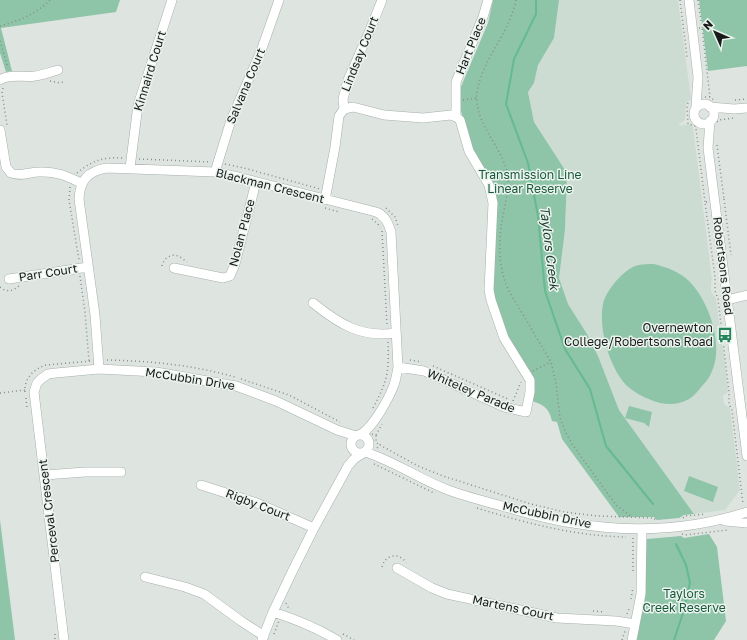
<svg xmlns="http://www.w3.org/2000/svg" width="747" height="640" font-family="'Golos Text',sans-serif">
<rect width="100%" height="100%" fill="#dee5e1"/>
<path fill="#cddcd3" d="M559,0H678L691,99L686,104L685,120L679,124L680,126L689,124L693,127L712,279L711,283V291L716,299L725,364L728,392L723,396L724,404L730,408L740,490L725,510L694,514L619,410L598,356L587,334L568,304L559,278L565,230L567,173L534,122L528,92L534,83L538,65L554,38Z"/>
<path fill="#8ec4a7" d="M0,0H120L116,12L1,28L12,71L6,72L0,53Z
M493,0H559L554,38L538,65L534,83L528,92L534,122L567,173L565,230L559,278L568,304L587,334L598,356L619,410L694,514L684,515L679,518L657,520L654,517H619L562,439L557,422L552,421C549,408 544,405 532,401L533,377L507,336L493,293L497,202L494,186L470,145L460,107V89L488,23Z
M699,0H747V66L708,71Z
M654,264C666,267 680,272 689,281C709,301 724,345 712,371C710,377 706,382 702,386C698,391 694,396 689,399C677,406 663,405 651,400C643,397 634,392 627,386C610,369 598,329 603,304C606,291 621,273 633,267C639,264 647,264 654,264Z
M629,406L652,412L649,427L644,423L625,418Z
M689,476L718,487L713,502L684,491Z
M0,520L15,640H0Z
M709,534L717,547L726,621L714,640H636L645,599L646,543L647,539L681,536L684,538Z"/>
<g fill="none" stroke-linecap="round" stroke-linejoin="round">
<path stroke="#65ba8f" stroke-width="2" d="M536,0V14L514,59L506,104L528,163L538,216L545,291L565,349L590,389L606,446L653,504
M674,640L683,613L690,583L686,565L676,544"/>
<defs>
<path id="minor" d="M689,0L698,77L696,106
M0,80C9,73 24,78 35,76C43,75 50,72 58,70
M694 114a10 10 0 1 1 20 0a10 10 0 1 1-20 0Z
M710,107L734,109L747,108
M344,109L343,99L348,80L370,30L382,0
M456,117V82L483,17L488,0
M710,121L708,148L747,456
M0,130L6,167L11,173C20,177 30,172 39,172C55,171 67,176 81,183
M130,168L138,105L172,0
M215,172L231,120L261,51L279,0
M325,200L335,147L339,116L344,109L353,107L384,115L423,118L451,115L456,117L460,120L469,151L489,185L493,203L489,290L491,300L504,338L530,380V392L526,412L504,407L424,371L398,367
M174,268L223,278L230,276L235,264L256,182
M9,279L88,267
M727,300L747,295
M313,303C339,324 361,338 396,333
M99,369L95,315L79,199C80,180 88,171 107,168L215,172L238,177L376,212C385,215 388,223 391,232L398,367C397,373 396,379 394,385C389,398 372,430 359,435
M351 444a9 9 0 1 1 18 0a9 9 0 1 1-18 0Z
M365,452C394,461 419,479 448,490C467,497 488,502 509,508C530,514 551,520 573,523C631,533 691,530 747,512
M45,475L85,472H121
M201,485L257,503L314,528
M725,521L747,523
M397,568L432,588L447,594L557,618L616,621L635,624
M145,577L185,587L204,594L241,621L264,636
M273,612C295,619 317,628 337,640
M64,640L34,392L37,383L41,379L48,374L56,373L99,369L156,372L236,386L276,401L337,430L356,436
M262,640L273,612L293,570L314,528L348,466L354,459L363,453
M632,640L641,594L642,530"/>
</defs>
<use href="#minor" stroke="#a7afaa" stroke-width="10"/>
<path stroke="#888d8a" stroke-width="1.5" stroke-dasharray="1 3" stroke-linecap="butt" d="M516,0C510,33 482,59 477,92C473,124 504,147 508,177C509,189 506,199 504,210C498,238 497,266 509,291L551,362L556,383L560,418L565,431L572,444L616,505L632,517
M680,0L687,57
M698,0L702,28
M0,26C19,21 36,14 50,0
M699,28H702L710,97
M0,41L8,68
M50,81L60,83L65,81
M3,88L2,93L7,125
M705,97H710L714,100
M463,100L477,98
M735,100L747,99
M688,103L687,105L688,124L695,126L696,129L705,202
M717,122L719,120L734,118
M717,145L724,199H723
M139,159L211,162
M225,164L244,168L320,189
M77,173C93,160 103,157 123,158
M70,187L69,200L79,260
M724,199L731,255
M707,202H705L715,277V291L718,299L729,392V404L732,410L743,504
M325,208L339,212
M386,208L395,217L398,226
M372,219L378,224L380,228
M382,231L387,325
M162,266C163,259 171,253 178,256C181,257 184,260 187,262
M80,276L85,312L89,361
M0,287C7,293 13,291 19,286
M107,360C151,361 193,365 235,377
M410,360L422,362
M433,366L508,399
M533,371L551,362
M241,379L289,395L340,422
M25,392C24,378 34,369 46,365L91,361
M0,393L25,390
M26,398L27,408
M513,401L521,382
M373,408C388,380 389,372 388,341
M372,434L376,436V442L379,445
M376,435L382,424
M377,448L380,445L418,466L443,476L531,504L564,512L598,516L654,518L656,521
M374,464L434,493
M477,508C525,523 575,536 626,537
M683,518L685,516L706,514
M682,534L685,535L728,530
M382,567C385,554 400,552 406,563
M633,571V537
M631,599L633,587
M286,603L288,607L291,609
M593,611L604,612
M627,614L630,607
M55,634V640
M274,634L279,621
M343,634L354,640
M622,640L625,631"/>
<use href="#minor" stroke="#fff" stroke-width="9"/>
</g>
<defs>
<symbol id="bus-bare" viewBox="-9 -9 18 18"><path d="M-5-6H5V4H4V6H2V4H-2V6H-4V4H-5ZM-3.5-4V0h7V-4ZM-3.5 1.2v1.5H-2V1.2ZM2 1.2v1.5H3.5V1.2Z" fill="#25835a" stroke="#ebf3ee" stroke-width="2.5" paint-order="stroke"/></symbol>
</defs>
<g fill-rule="evenodd">
<use href="#bus-bare" x="714" y="324" width="22" height="22"/>
</g>
<g text-anchor="middle" stroke-width="3" stroke-linejoin="round" paint-order="stroke">
<g font-size="12" fill="#171a18" stroke="#ebf3ee">
<text transform="translate(471 46) rotate(-68)" y="4">Hart Place</text>
<text transform="translate(360 54) rotate(-68)" y="4">Lindsay Court</text>
<text transform="translate(150 71) rotate(-73)" y="4">Kinnaird Court</text>
<text transform="translate(246 86) rotate(-67)" y="4">Salvana Court</text>
<text transform="translate(270 186) rotate(14)" y="4">Blackman Crescent</text>
<text transform="translate(242 233) rotate(-75)" y="4">Nolan Place</text>
<text transform="translate(723 266) rotate(83)" y="4">Robertsons Road</text>
<text transform="translate(48 273) rotate(-9)" y="4">Parr Court</text>
<text transform="translate(190 379) rotate(9)" y="4">McCubbin Drive</text>
<text transform="translate(471 391) rotate(23)" y="4">Whiteley Parade</text>
<text transform="translate(258 505) rotate(21)" y="4">Rigby Court</text>
<text transform="translate(49 511) rotate(-97)" y="4">Perceval Crescent</text>
<text transform="translate(547 515) rotate(12)" y="4">McCubbin Drive</text>
<text transform="translate(513 608) rotate(12)" y="4">Martens Court</text>
</g>
<g font-size="12" fill="#17583b" stroke="#ebf3ee">
<text x="530" y="179">Transmission Line<tspan x="530" dy="14">Linear Reserve</tspan></text>
<text x="684" y="598">Taylors<tspan x="684" dy="14">Creek Reserve</tspan></text>
</g>
<g font-size="12" fill="#171a18" stroke="#ebf3ee" text-anchor="end">
<text x="713" y="332">Overnewton<tspan x="713" dy="14">College/Robertsons Road</tspan></text>
</g>
<g font-size="13" font-style="italic" fill="#183d2b" stroke="#ebf3ee">
<text transform="translate(550 248) rotate(83)" y="5">Taylors Creek</text>
</g>
</g>
<g transform="translate(715 32) rotate(315)" stroke="#ebf3ee" stroke-width="3" paint-order="stroke">
<path d="M0-3L7 15L0 10L-7 15Z" fill="#171a18"/>
<text y="-6" font-size="11" font-weight="bold" text-anchor="middle" fill="#171a18">N</text>
</g>
</svg>
